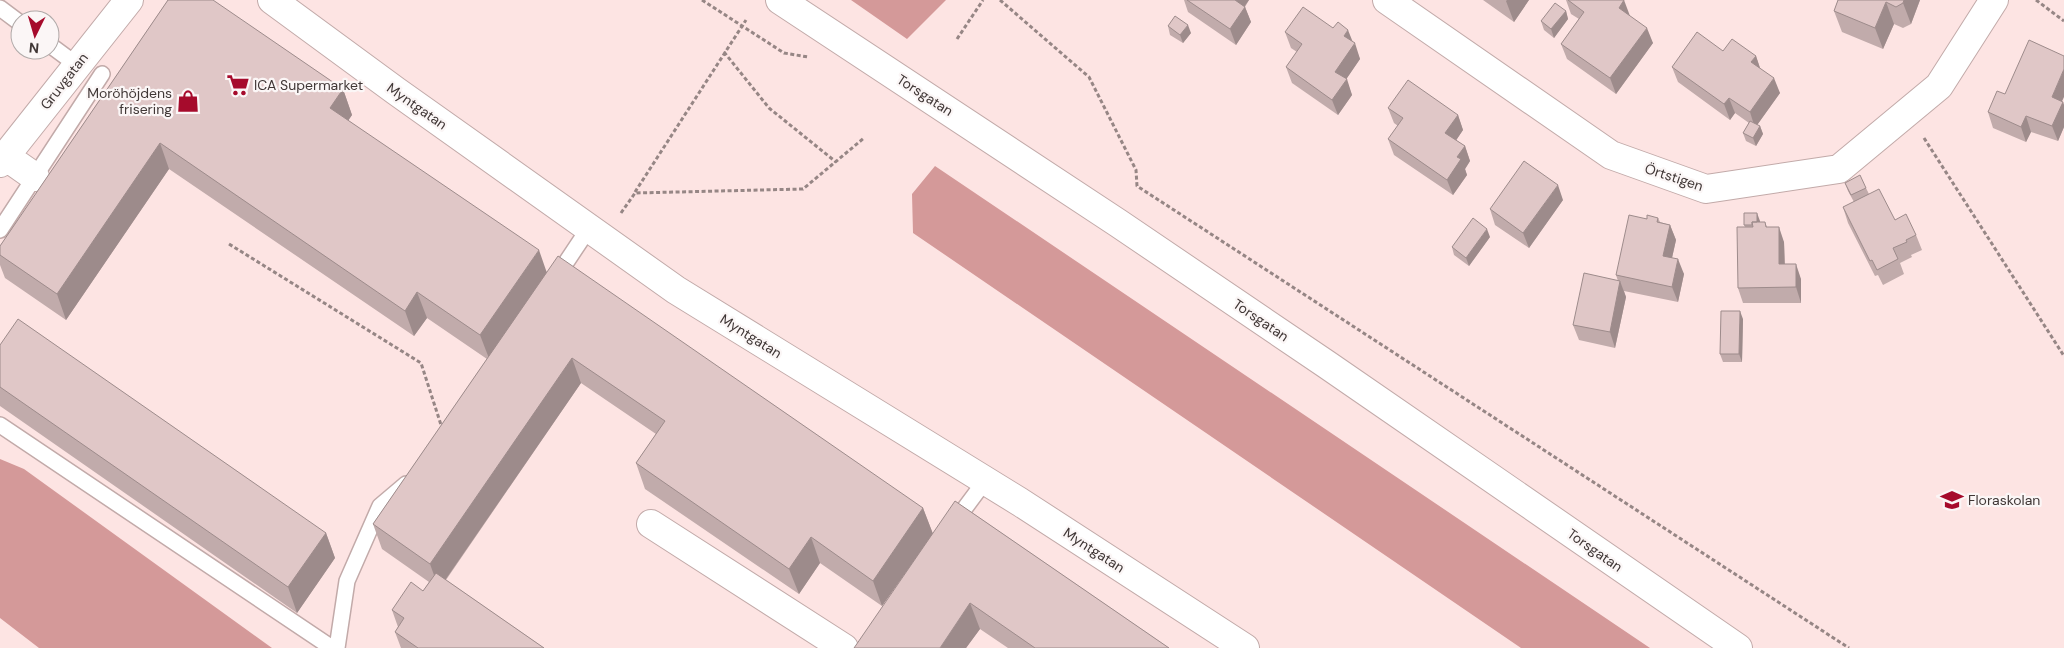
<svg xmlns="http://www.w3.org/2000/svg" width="2064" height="648" font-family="'DM Sans',sans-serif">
<rect width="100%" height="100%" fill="#fde4e3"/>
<path fill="#d49999" d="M851,0H946L907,39Z
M935,166L1650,648H1521L913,233L912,194Z
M0,459L24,469L272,648H39L0,618Z"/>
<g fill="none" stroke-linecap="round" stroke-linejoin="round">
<defs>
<path id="lane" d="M0,8L20,23
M50,45L77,65
M0,230L102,74
M555,279L589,228
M0,425L332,648
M953,524L985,481
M337,648L347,581L380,506L406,484"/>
<path id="street" d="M272,0L396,91L676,290L1020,502L1245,648
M1387,0L1611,155L1706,189L1839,169L1939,86L1994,0
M5,156L35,177
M0,163L129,0
M651,524L844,648"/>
<path id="secondary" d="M780,0L1118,223L1326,364L1738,648"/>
</defs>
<use href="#lane" stroke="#c2aaa9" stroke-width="18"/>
<use href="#street" stroke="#c2aaa9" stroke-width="30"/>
<use href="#secondary" stroke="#c2aaa9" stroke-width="30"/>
<path stroke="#968685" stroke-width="3" stroke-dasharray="4 2.5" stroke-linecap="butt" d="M702,0L784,53L808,57
M1000,0L1089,77L1136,170L1137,186L1849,648
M2036,0L2064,21
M957,39L983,0
M724,52L769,108L836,162
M1924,138L2064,356
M635,192L746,20
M621,213L635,193L803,189L864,138
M229,244L421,363L442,428"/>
<use href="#lane" stroke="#fff" stroke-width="15"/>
<use href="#street" stroke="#fff" stroke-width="28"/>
<use href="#secondary" stroke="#fff" stroke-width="28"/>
</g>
<path fill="#c1abab" d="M168,0L343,89L352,115L348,120L547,272L923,508L933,534L882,606L820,563L799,594L645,489L636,463L656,434L581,383L446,580L544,648H401L395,632L398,627L392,610L423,591L429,582L382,549L373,524L487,359L427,318L414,336L169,169L66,320L5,278L0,265V246Z
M1184,0H1249L1245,7L1251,22L1236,45L1188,12Z
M1483,0H1529L1514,22Z
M1566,0H1623L1629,15L1653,43L1616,94L1567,59L1561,44L1579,19L1571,14Z
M1838,0H1920L1911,24L1903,28L1894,24L1883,49L1842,32L1834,11Z
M1566,11L1568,19L1554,38L1544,30L1541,21Z
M1168,26L1191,33L1183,43L1170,35Z
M1285,32L1353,42L1360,59L1346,79L1352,95L1338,115L1292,83L1286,67L1297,52L1291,48Z
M1723,51L1756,56L1760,68L1780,93L1757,125L1760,126L1763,134L1756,146L1746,141L1743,133L1749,123L1735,113L1730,120L1678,82L1672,67Z
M2005,94L2063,102L2064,105V127L2058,141L2031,132L2026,142L1993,128L1988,112Z
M1388,108L1458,115L1463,130L1456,140L1465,146L1470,161L1465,169L1467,175L1453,195L1394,155L1388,139L1398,126L1394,123Z
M1845,183L1866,188L1869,194L1895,220L1916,235L1922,250L1911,255L1912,257L1900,263L1904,274L1883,285L1878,275L1875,276L1848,223L1843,207L1854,202L1848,191Z
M1563,200L1529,248L1495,225L1490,209Z
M1658,218L1660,222L1670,225L1676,240L1672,258L1684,274L1678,302L1624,291L1626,297L1615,348L1579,340L1573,325L1618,281L1616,275L1647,219Z
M1760,221V222H1765L1767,227L1784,242L1785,264L1801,279V303H1743L1738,288L1745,227L1744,225Z
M1490,237L1469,266L1454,255L1452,247Z
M1743,319L1742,362H1723L1720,354Z
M0,345L326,533L335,558L297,613L0,406Z
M955,501L1169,648H1008L980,629L966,648Z"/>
<path fill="#9d8b8b" d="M1234,0H1249L1239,14Z
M1507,0H1529L1514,22L1506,1Z
M1624,0L1630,16L1619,8Z
M1904,0H1920L1911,24L1903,3Z
M1886,2L1894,24L1883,49L1875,28Z
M1245,7L1251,22L1236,45L1230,29Z
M1566,11L1568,19L1554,38L1551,29Z
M1188,25L1191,33L1183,43L1180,35Z
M1647,28L1653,43L1616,94L1610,78Z
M1348,30L1354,45L1355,43L1360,59L1341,87L1335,72L1344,36Z
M1756,56L1761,71L1751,62Z
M2064,69V97L2057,112L2052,97Z
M1774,78L1780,93L1755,128L1750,112Z
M1347,79L1352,95L1338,115L1332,100Z
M343,89L352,115L340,133L330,108Z
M1729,98L1735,113L1730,120L1724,104Z
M2063,102L2064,105V127L2058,141L2052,126Z
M1458,115L1463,130L1451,148L1445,133Z
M2026,116L2031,132L2026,142L2021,127Z
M1760,126L1763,134L1756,146L1753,138Z
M160,143L169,169L66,320L57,294Z
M1465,146L1470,161L1465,169L1467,175L1453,195L1447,180L1457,157Z
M1558,185L1563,200L1529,248L1523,233Z
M1757,213L1760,221V233L1757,225Z
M1670,225L1676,240L1669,271L1663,256Z
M1779,227L1784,242L1785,279L1779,264Z
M1487,229L1490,237L1469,266L1466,258Z
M539,250L548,276L490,361L480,335Z
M1678,259L1684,274L1678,302L1672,287Z
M1796,264L1801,279V303L1796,287Z
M1620,281L1626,297L1615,348L1610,332Z
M417,292L427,318L414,336L405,311Z
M1740,311L1743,319L1742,362L1739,354Z
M572,358L581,383L439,589L430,564Z
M923,508L933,534L882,606L873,581Z
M326,533L335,558L297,613L288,587Z
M811,537L820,563L799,594L789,569Z
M970,603L980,629L966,648H940Z"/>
<path fill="#e0c7c7" stroke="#9d8b8b" d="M168,0H213L343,89L330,108L539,250L480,335L417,292L405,311L160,143L57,294L0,255V246Z
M1187,0H1235L1245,7L1230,29Z
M1568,0H1624L1619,8L1647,28L1610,78L1561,44L1584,12Z
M1838,0H1904L1903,3L1896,7L1886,2L1875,28L1834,11Z
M1555,3L1566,11L1551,29L1541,21Z
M1303,7L1333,28L1338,22L1348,30L1344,36L1355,43L1335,72L1347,79L1332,100L1286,67L1302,44L1285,32Z
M1175,16L1188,25L1180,35L1168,26Z
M1697,32L1723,51L1732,39L1756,56L1751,62L1774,78L1750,112L1729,98L1724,104L1672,67Z
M2029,40L2064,56V69L2052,97L2063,102L2052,126L2026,116L2021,127L1988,112L1997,91L2005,94Z
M1408,80L1458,115L1445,133L1465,146L1457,157L1461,159L1447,180L1388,139L1403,118L1388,108Z
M1750,121L1760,126L1753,138L1743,133Z
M1524,161L1558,185L1523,233L1490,209Z
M1860,175L1866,188L1851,195L1845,183Z
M1879,189L1895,220L1906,214L1916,235L1906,240L1907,242L1893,248L1898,259L1877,270L1872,260L1870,261L1843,207Z
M1744,213H1757V222H1752V225H1744Z
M1629,215L1647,219V215L1658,218L1657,222L1670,225L1663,256L1678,259L1672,287L1616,275Z
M1473,218L1487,229L1466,258L1452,247Z
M1752,222H1765L1766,227H1779V264H1796V287L1738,288L1737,227H1753Z
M558,256L923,508L873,581L811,537L789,569L636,463L665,421L572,358L430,564L373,524Z
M1584,273L1620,281L1610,332L1573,325Z
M1721,311H1740L1739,354H1720Z
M18,319L326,533L288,587L0,387V345Z
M955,501L1169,648H1035L970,603L940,648H854Z
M436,573L544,648H418L395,632L404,618L392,610L411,582L423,591Z"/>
<defs>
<symbol id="supermarket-bare" viewBox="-9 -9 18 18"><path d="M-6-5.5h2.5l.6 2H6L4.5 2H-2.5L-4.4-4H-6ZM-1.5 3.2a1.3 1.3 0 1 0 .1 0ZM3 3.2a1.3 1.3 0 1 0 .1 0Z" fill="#a60b2c" stroke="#fbf6f6" stroke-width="2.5" paint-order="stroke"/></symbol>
<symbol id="shop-bare" viewBox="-9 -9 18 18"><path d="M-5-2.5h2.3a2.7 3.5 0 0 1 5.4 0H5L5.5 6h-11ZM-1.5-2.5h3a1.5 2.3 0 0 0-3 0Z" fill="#a60b2c" stroke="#fbf6f6" stroke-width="2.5" paint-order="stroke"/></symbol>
<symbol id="school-bare" viewBox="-9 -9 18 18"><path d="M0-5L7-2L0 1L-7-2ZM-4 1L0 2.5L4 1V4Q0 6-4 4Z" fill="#a60b2c" stroke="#fbf6f6" stroke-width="2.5" paint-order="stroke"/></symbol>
</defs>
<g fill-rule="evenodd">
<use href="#supermarket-bare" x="222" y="69" width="32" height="32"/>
<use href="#shop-bare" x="172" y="85" width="32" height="32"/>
<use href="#school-bare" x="1936" y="484" width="32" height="32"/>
</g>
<g text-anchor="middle" stroke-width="4.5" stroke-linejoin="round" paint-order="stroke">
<g font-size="14" fill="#403736" stroke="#fbf6f6">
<text transform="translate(64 81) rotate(-52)" y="5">Gruvgatan</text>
<text transform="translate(925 95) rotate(33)" y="5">Torsgatan</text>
<text transform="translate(417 106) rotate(35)" y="5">Myntgatan</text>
<text transform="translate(1674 177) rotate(18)" y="5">Örtstigen</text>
<text transform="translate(1261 320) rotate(34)" y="5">Torsgatan</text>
<text transform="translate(751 336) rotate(32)" y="5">Myntgatan</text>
<text transform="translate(1094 550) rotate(33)" y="5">Myntgatan</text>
<text transform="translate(1595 550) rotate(35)" y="5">Torsgatan</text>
</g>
<g font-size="14" fill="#403736" stroke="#fbf6f6" text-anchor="start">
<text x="254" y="90">ICA Supermarket</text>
<text x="172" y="98" text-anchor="end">Moröhöjdens<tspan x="172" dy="16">frisering</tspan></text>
<text x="1968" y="505">Floraskolan</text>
</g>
</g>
<g transform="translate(35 35) rotate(185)"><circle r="24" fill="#fbf6f6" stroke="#b0aaa9"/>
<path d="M0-4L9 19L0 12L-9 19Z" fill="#a60b2c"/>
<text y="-8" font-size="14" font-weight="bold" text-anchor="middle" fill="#403736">N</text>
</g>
</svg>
